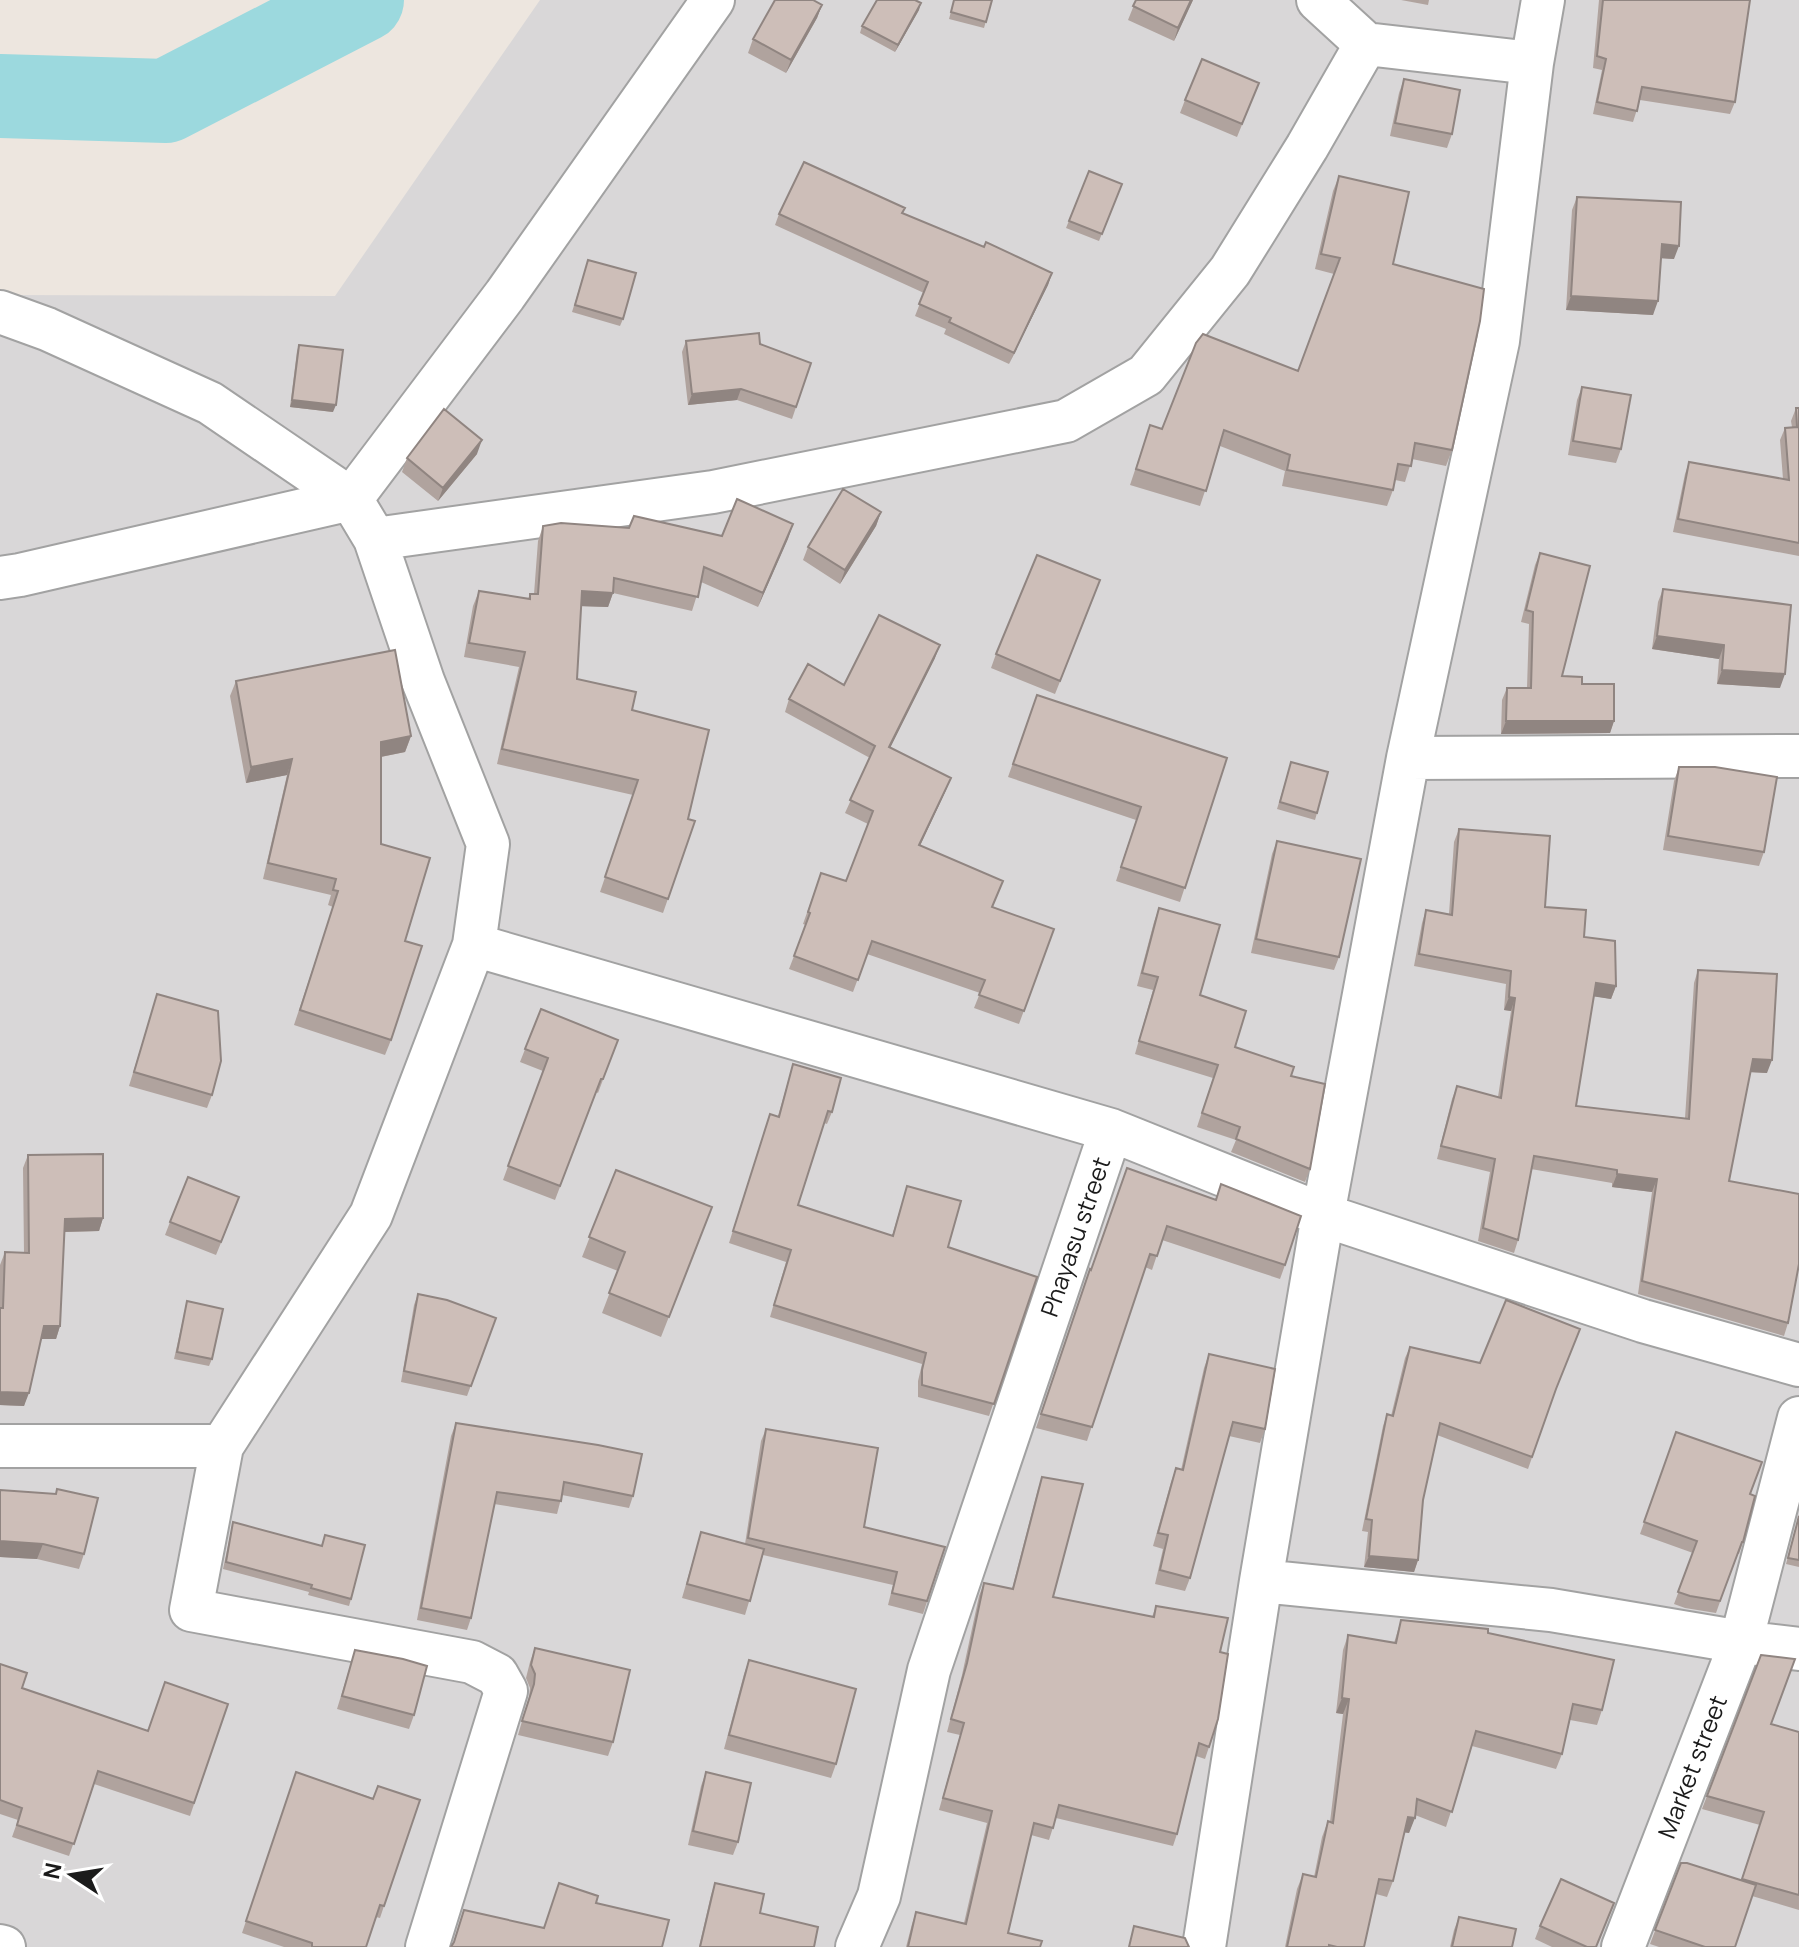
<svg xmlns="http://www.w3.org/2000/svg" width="1799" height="1947" font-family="Manrope,sans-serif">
<rect width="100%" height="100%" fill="#ede6df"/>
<path fill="#d9d7d8" d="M540,0H1799V1947H0V295L335,296Z"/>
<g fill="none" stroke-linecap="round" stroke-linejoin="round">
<path stroke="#9cd9de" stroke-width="84" d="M0,96L166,101L362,0"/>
<defs>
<path id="street" d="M1318,0L1366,44L1532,63
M0,312L47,329L210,403L351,499L375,539L423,681L488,844L474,945L1111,1130L1323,1215L1643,1321L1799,1365
M375,539L713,492L1066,421L1146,375L1230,271L1307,147L1366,44
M0,578L20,575L351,499L505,295L713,0
M1408,758L1799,756
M0,1446H222L371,1215L474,945
M222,1446L191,1610L472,1662L497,1675L506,1691L427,1947
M1261,1581L1551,1610L1741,1642L1799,1418
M0,1946L4,1947
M857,1947L879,1896L929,1670L1111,1130
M1204,1947L1261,1581L1323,1215L1408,758L1498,341L1532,63L1543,0
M1623,1947L1741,1642L1799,1649"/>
</defs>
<use href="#street" stroke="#a2a2a2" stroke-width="46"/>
<use href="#street" stroke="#fff" stroke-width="42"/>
</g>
<path fill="#b0a39e" d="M954,0H992L984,28L949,19Z
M1136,0H1193L1174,41L1128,20Z
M1401,0H1429L1428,5Z
M1599,0H1750L1735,102L1730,114L1640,100L1633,122L1593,114L1602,70L1593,68Z
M822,5L817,18L786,73L748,53L753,39Z
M919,10L895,52L860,33L862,26Z
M1404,79L1452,134L1447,148L1390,136L1399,93Z
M1259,83L1237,137L1180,113L1185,100Z
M1089,171L1122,184L1099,241L1066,228Z
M1339,176L1393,264L1452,450L1446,466L1412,459L1405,482L1395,480L1393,490L1387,506L1282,486L1285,471L1220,446L1200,506L1130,485L1150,425L1162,429L1298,371L1334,274L1315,269L1333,191Z
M1577,197L1674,259L1661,258L1653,315L1566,310L1572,210Z
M903,213L984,247L1052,273L1048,285L1009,364L944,334L946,329L915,316L924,293L775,225L779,214Z
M588,260L623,319L620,326L572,312Z
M686,341L760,344L811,363L792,419L737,400L688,405L682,352Z
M299,345L333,412L290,407L297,351Z
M1582,387L1621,449L1616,463L1568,455L1577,400Z
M1796,408H1799V556L1673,532L1685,474L1689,462L1783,479L1780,440L1785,428L1792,427L1791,421Z
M477,454L438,501L402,472L407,458Z
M881,512L876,526L840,584L803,560L808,547Z
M793,524L758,607L701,582L692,611L613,593L608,607L581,606L577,679L632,710L688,819L695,821L663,913L600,892L633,795L497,764L519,667L464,657L473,606L479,591L528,599L530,594H534L538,541L543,526L722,536Z
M1540,553L1562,676L1582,684L1614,721L1610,733L1501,734L1502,700L1507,688H1527L1529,624L1521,622L1535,565Z
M1663,589L1780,688L1717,684L1719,659L1652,649L1658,602Z
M1095,594L1055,694L991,668L996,654Z
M935,658L890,748L946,790L920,846L992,907L1054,929L1019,1024L974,1008L980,993L867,954L853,992L789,969L806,925L803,924L821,873L846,881L868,824L845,813L870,758L785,712L789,699L844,685Z
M236,681L411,736L405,752L381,757V844L405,941L391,1040L385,1055L294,1025L333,907L328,905L331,895L263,879L287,775L246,783L230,696Z
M1037,695L1227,758L1180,902L1116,881L1136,820L1008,777Z
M1291,762L1317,813L1315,820L1277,809Z
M1679,767L1764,852L1759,866L1663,850L1674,781Z
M1459,829L1545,907L1584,937L1616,986L1611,999L1594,996L1576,1106L1685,1118L1694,983L1698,970L1767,1073L1750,1072L1729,1181L1788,1323L1784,1336L1638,1294L1652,1192L1612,1187V1183L1531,1169L1518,1240L1514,1253L1478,1241L1490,1172L1437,1159L1452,1099L1457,1086L1498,1097L1511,1011L1504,1010L1506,984L1414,966L1422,923L1426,910L1449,914L1454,842Z
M1277,841L1339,957L1334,970L1251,953L1272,854Z
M1159,908L1200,995L1235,1047L1291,1076L1310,1169L1305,1182L1231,1152L1236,1140L1197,1127L1213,1078L1135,1054L1153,990L1137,986L1154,922Z
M157,994L212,1095L207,1108L129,1086Z
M541,1009L618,1040L598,1093L596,1092L555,1200L503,1180L543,1071L520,1062Z
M793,1064L832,1112L827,1124L824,1123L798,1205L892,1236L907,1186L948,1247L1037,1277L989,1416L918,1397V1381L922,1364L770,1317L786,1262L729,1243L766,1126L778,1116Z
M28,1155L103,1218L99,1231L64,1232L60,1326L56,1339H41L24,1406L0,1405V1265L5,1252L24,1253L23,1168Z
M1127,1168L1285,1265L1280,1279L1162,1240L1152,1270L1145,1267L1087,1441L1036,1428L1090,1269L1091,1270Z
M616,1170L712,1207L661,1337L602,1313L618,1271L582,1257Z
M234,1211L216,1255L165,1235L170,1222Z
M418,1294L496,1318L467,1396L401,1382L414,1305Z
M187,1301L212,1359L209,1366L174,1359Z
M1410,1347L1553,1397L1528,1469L1437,1435L1423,1500L1418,1560L1414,1572L1364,1567L1368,1532L1362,1531L1383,1426L1387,1414L1391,1416L1405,1358Z
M1209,1354L1265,1429L1260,1443L1229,1436L1190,1578L1185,1591L1155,1584L1163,1549L1153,1546L1171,1482L1176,1468L1181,1470L1204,1368Z
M456,1423L633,1496L629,1508L562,1495L557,1514L494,1504L471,1618L467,1630L417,1620L451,1436Z
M766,1429L864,1527L945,1547L923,1614L888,1605L893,1585L763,1555L745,1615L682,1598L701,1532L745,1544L761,1441Z
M1676,1432L1750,1494L1743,1542L1739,1554H1737L1716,1613L1685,1608L1674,1604L1693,1553L1640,1534Z
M1042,1477L1053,1597L1152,1617L1156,1606L1220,1652L1209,1747L1205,1759L1196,1756L1177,1834L1173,1846L1056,1818L1049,1840L1031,1835L1008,1933L1040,1947H906L912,1924L916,1912L964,1923L987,1823L939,1810L960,1735L947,1732L962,1675L979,1596L984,1583L1012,1589L1038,1489Z
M0,1490L84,1554L79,1569L37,1559L0,1557Z
M1799,1515V1567L1786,1564Z
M233,1522L321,1546L325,1535L351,1599L349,1606L308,1595L309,1592L223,1569Z
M1401,1620L1488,1633L1602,1710L1597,1725L1570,1720L1562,1754L1556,1769L1472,1746L1446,1827L1415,1815L1409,1833L1404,1832L1393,1881L1387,1897L1376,1894L1364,1947H1285L1297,1889L1303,1874L1314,1877L1322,1837L1328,1821L1330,1822L1343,1714L1336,1713L1343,1650L1348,1635L1394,1643Z
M535,1648L613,1742L608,1756L518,1735L529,1697L530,1688L526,1678L530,1662Z
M355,1650L414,1715L409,1729L337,1709Z
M1761,1655L1771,1724L1799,1732V1910L1752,1896L1735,1947H1659L1650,1944L1681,1863L1741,1880L1760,1825L1702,1809Z
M749,1660L836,1764L831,1778L724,1749L744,1674Z
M0,1664L22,1688L148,1731L228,1704L190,1816L94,1784L69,1856L12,1837L18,1820L0,1814Z
M296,1772L373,1798L384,1906L380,1918L376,1917L366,1947H284L242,1933Z
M706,1772L738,1842L733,1855L688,1845L701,1786Z
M715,1883L760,1913L814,1947H699L711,1895Z
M1459,1917L1512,1947H1450L1454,1930Z
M1540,1926L1597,1947H1552L1535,1939Z"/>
<path fill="#908581" d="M1191,0H1193L1174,41L1178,28Z
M921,3L919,10L895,52L898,45Z
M822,5L817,18L786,73L791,60Z
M1662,244L1679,246L1674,259L1657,258Z
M1052,273L1048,285L1009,364L1014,353Z
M1571,296L1658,301L1653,315L1566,310Z
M741,389L737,400L688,405L692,394Z
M292,400L336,405L333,412L290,407Z
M482,440L477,454L438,501L443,488Z
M881,512L876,526L840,584L845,570Z
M793,524L788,539L758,607L763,593Z
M582,591L613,593L608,607L577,606Z
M1657,636L1724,645L1719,659L1652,649Z
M940,645L935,658L884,760L889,747Z
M1722,670L1785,674L1780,688L1717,684Z
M1506,721H1614L1610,733L1501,734Z
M411,736L405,752L375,758L381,742Z
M292,759L287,775L246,783L251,767Z
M951,778L946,790L914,858L919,845Z
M1596,983L1616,986L1611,999L1591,996Z
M1509,997L1515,998L1511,1011L1504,1010Z
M1753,1059L1772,1060L1767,1073L1748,1072Z
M1617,1174L1657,1179L1652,1192L1612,1187Z
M103,1218L99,1231L60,1232L65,1219Z
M44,1326H60L56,1339H40Z
M0,1392L29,1393L24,1406L0,1405Z
M0,1541L43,1544L37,1559L0,1557Z
M1369,1556L1418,1560L1414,1572L1364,1567Z
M1342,1698L1349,1699L1343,1714L1336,1713Z
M1408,1817L1415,1818L1409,1833L1402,1832Z"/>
<path fill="#cdbeb8" stroke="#908581" stroke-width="2" d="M775,0H813L822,5L791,60L753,39Z
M877,0H915L921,3L898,45L862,26Z
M954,0H992L986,22L951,12Z
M1136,0H1191L1178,28L1133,6Z
M1603,0H1750L1735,102L1642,87L1637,111L1597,102L1606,59L1597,56Z
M1202,59L1259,83L1242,124L1185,100Z
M1404,79L1460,90L1452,134L1395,123Z
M804,162L905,208L902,213L984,247L986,242L1052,273L1014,353L949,322L951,318L919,304L928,282L779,214Z
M1089,171L1122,184L1102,234L1069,221Z
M1339,176L1409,192L1393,264L1484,289L1480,321L1452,450L1415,443L1411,466L1398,464L1393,490L1287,470L1290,455L1224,430L1206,491L1136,469L1150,425L1162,429L1196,343L1203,334L1298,371L1340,258L1321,254Z
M1577,197L1681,202L1679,246L1662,244L1658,301L1571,296Z
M588,260L636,273L623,319L575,305Z
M759,333L760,344L811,363L796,407L741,389L692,394L686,341Z
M299,345L343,350L336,405L292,400Z
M1582,387L1631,395L1621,449L1573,441Z
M1796,408H1799V543L1678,519L1689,462L1789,480L1785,428L1797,427Z
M444,409L482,440L443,488L407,458Z
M843,489L881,512L845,570L808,547Z
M737,499L793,524L763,593L704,567L698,597L614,578L613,593L582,591L577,679L636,692L632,710L709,730L688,819L695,821L668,899L605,877L638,780L502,749L525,652L469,643L479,591L530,599V594H538L543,526L561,523L629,528L634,516L722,536Z
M1540,553L1590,566L1562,676L1582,677V684H1614V721H1506L1507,688H1531L1533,612L1526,610Z
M1037,555L1100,580L1060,681L996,654Z
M1663,589L1791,605L1785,674L1722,670L1724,645L1657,636Z
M879,615L940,645L889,747L951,778L919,845L1003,881L992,907L1054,929L1024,1011L979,995L985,980L872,941L858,980L794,956L810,913L808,912L821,873L846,881L873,811L850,800L875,746L789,699L808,664L844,685Z
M395,650L411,736L381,742V844L430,858L405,941L422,946L391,1040L300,1010L338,891L333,890L336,879L268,863L292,759L251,767L236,681Z
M1037,695L1227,758L1185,888L1121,867L1141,807L1013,764Z
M1291,762L1328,772L1317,813L1280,802Z
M1679,767H1715L1777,777L1764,852L1668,836Z
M1459,829L1550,836L1545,907L1586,910L1584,937L1615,941L1616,986L1596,983L1576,1106L1689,1119L1698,970L1777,974L1772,1060L1753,1059L1729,1181L1799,1194V1264L1788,1323L1642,1281L1657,1179L1617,1174V1170L1534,1156L1518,1240L1483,1228L1495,1159L1441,1146L1457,1086L1501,1098L1515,998L1509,997L1511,971L1419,954L1426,910L1452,915Z
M1277,841L1361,859L1339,957L1256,939Z
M1159,908L1220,925L1200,995L1246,1011L1235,1047L1294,1067L1291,1076L1325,1084L1310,1169L1236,1139L1240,1127L1202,1113L1218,1065L1139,1041L1158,977L1142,973Z
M157,994L218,1011L221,1061L212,1095L134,1072Z
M541,1009L618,1040L603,1079H601L560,1186L508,1166L548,1058L525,1049Z
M793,1064L841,1078L832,1112L828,1111L798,1205L893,1236L907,1186L961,1201L948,1247L1037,1277L994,1404L922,1385V1370L926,1353L774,1305L791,1250L733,1231L770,1114L779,1117Z
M103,1154V1218L65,1219L60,1326H44L29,1393L0,1392V1308H3L5,1252L29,1253L28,1155Z
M1127,1168L1216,1200L1221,1184L1301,1216L1285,1265L1167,1226L1157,1256L1150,1254L1092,1427L1041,1414L1090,1269L1091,1270Z
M616,1170L712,1207L669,1317L609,1293L625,1252L589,1237Z
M188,1177L239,1197L221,1242L170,1222Z
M418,1294L447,1300L496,1318L471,1386L404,1371Z
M1506,1300L1580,1329L1556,1389L1532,1457L1440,1423L1423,1500L1418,1560L1369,1556L1372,1520L1366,1519L1387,1414L1393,1416L1410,1347L1480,1363Z
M187,1301L223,1309L212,1359L177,1352Z
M1209,1354L1275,1369L1265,1429L1233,1422L1190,1578L1160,1570L1168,1535L1158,1533L1176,1468L1183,1470Z
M456,1423L598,1445L642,1454L633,1496L564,1482L561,1501L497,1492L471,1618L421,1608Z
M766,1429L878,1448L864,1527L945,1547L927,1601L892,1593L897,1572L748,1538Z
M1676,1432L1762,1462L1750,1494L1755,1496L1743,1542H1742L1720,1601L1690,1596L1678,1592L1697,1541L1644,1522Z
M1042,1477L1083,1484L1053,1597L1154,1617L1156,1606L1228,1618L1220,1652L1228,1654L1218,1719L1209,1747L1199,1743L1177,1834L1059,1805L1053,1828L1034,1823L1008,1933L1042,1941L1040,1947H908L916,1912L966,1924L992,1811L943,1798L964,1723L951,1719L967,1663L984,1583L1013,1589Z
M57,1489L98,1498L84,1554L43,1544L0,1541V1490L56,1494Z
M1799,1516V1560L1788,1558Z
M233,1522L322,1546L325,1535L365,1545L351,1599L311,1588L312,1585L226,1562Z
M701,1532L764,1549L750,1601L687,1584Z
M1401,1620L1488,1629V1633L1614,1660L1602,1710L1573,1704L1562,1754L1476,1731L1452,1812L1417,1799L1415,1818L1408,1817L1393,1881L1379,1879L1364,1947H1337L1329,1945V1947H1287L1303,1874L1316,1877L1328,1821L1333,1823L1349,1699L1342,1698L1348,1635L1396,1643Z
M535,1648L630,1670L613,1742L522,1721L534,1684L535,1674L531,1665Z
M355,1650L403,1659L427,1666L414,1715L342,1696Z
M1761,1655L1795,1659L1771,1724L1799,1732V1895L1742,1879L1764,1812L1707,1796Z
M749,1660L856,1689L836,1764L729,1735Z
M0,1664L27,1673L22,1688L148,1731L165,1682L228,1704L194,1803L98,1771L74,1844L17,1825L22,1808L0,1800Z
M296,1772L373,1799L378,1786L420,1800L384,1906L380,1905L366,1947H312V1943L246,1921Z
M706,1772L751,1783L738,1842L693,1831Z
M1681,1863H1687L1756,1885L1735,1947H1705L1655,1930Z
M1561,1879L1614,1903L1596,1947H1587L1540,1926Z
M559,1883L598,1896L596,1903L669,1920L662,1947H451L454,1942L464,1910L544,1928Z
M715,1883L764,1894L760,1913L818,1927L814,1947H700Z
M1459,1917L1516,1929L1512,1947H1452Z
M1134,1926L1185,1938L1189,1947H1129Z"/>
<g text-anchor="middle" stroke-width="6" stroke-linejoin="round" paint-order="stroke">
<g font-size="24" fill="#1b1b1b" stroke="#fff">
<text transform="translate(1076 1237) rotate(-71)" y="8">Phayasu street</text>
<text transform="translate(1693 1767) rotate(-69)" y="8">Market street</text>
</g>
</g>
<g transform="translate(72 1875) rotate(282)" stroke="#ffffff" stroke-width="6" paint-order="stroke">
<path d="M0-6L14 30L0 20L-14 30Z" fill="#1b1b1b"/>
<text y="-12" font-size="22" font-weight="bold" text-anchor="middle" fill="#1b1b1b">N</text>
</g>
</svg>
